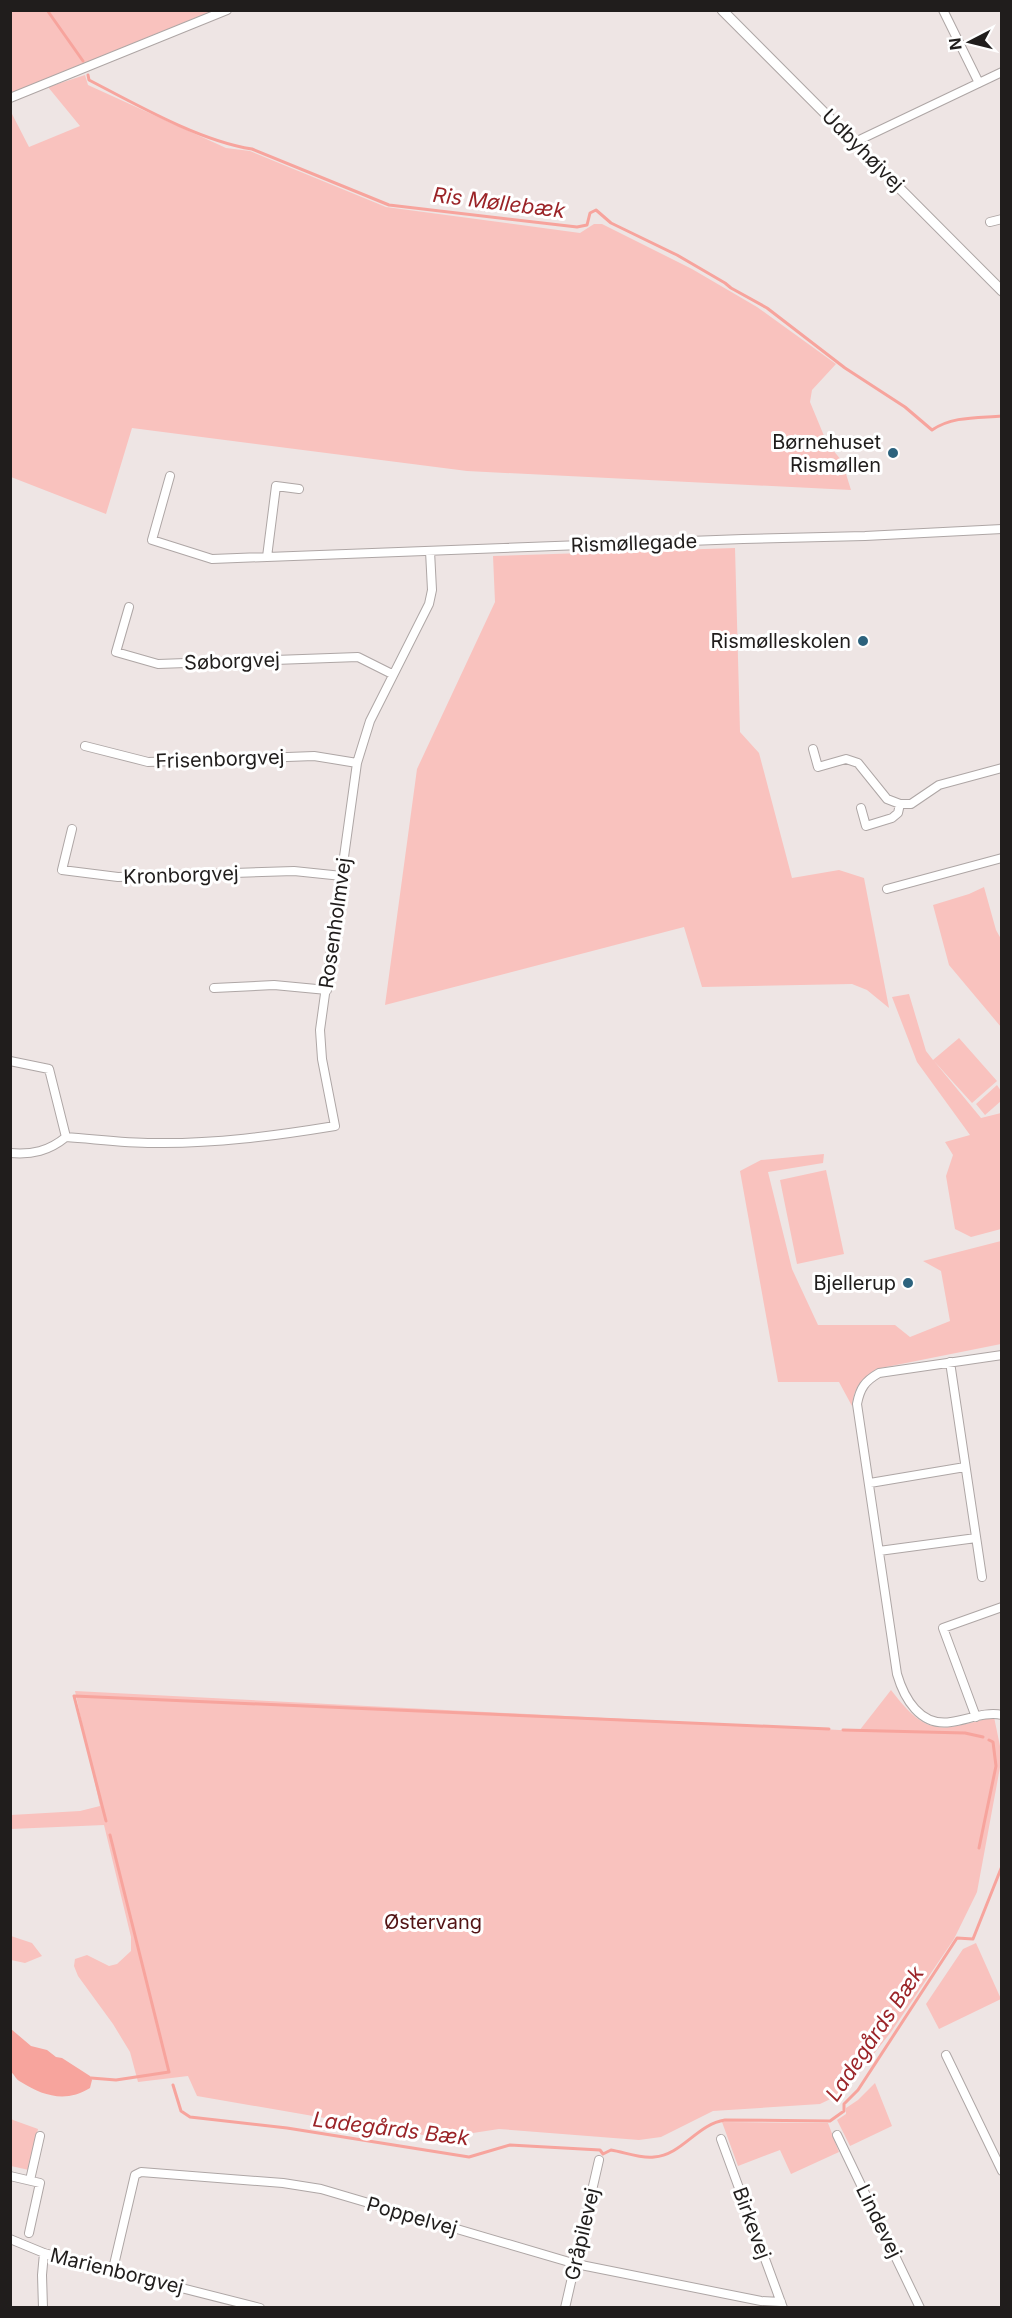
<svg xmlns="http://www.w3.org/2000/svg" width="1012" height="2318" font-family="Inter,sans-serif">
<rect width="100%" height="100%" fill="#eee5e4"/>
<path fill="#f9c2be" d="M11,10H212V11L11,93Z
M85,75L88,85L226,148L250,151L386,207L580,233L594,224H602L692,269L757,307L836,364L812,390L810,402L827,443L842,461L851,490L467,471L132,428L106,514L11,477V112L29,147L80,126L48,87Z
M735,548L740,732L759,753L792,878L839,870L864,878L889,1008L867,990L852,984L702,987L684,927L385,1005L417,769L495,602L493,556Z
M984,887L996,930L1001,939V1027L949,965L933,905L969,894Z
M909,994L926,1051L933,1060L959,1038L997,1081L972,1103L934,1061L981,1118L1001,1113V1229L971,1237L955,1229L946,1176L953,1155L945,1142L970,1135L917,1062L892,997Z
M997,1085L1001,1091V1101L985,1115L976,1104Z
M824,1154L823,1163L768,1172L792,1269L818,1325H895L910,1337L950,1321L941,1271L923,1261L1001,1241V1344L876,1369C860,1381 855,1385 852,1406L839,1382H778L740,1171L761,1160Z
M826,1170L844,1254L797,1264L780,1180Z
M891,1690C928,1738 939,1731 994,1717L1001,1751V1762L977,1892L954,1939L891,2032L843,2093L820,2104L713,2111L661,2137L639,2140L499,2129L440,2138L197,2096L188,2076L138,2082L130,2052L113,2024L78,1976L74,1966L75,1959L87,1955L109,1966L117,1964L131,1951V1937L104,1825L11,1829V1815L80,1811L100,1806L75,1691L859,1731Z
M11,1936L32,1943L42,1956L25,1963L11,1960Z
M976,1943L1001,1999L939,2029L926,2004L963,1949Z
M875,2083L892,2126L850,2146L837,2120L846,2114V2108L858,2100Z
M10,2117L13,2120L38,2129L29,2170L11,2166Z
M722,2122L828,2123L839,2152L791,2174L780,2150L738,2166Z"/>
<path fill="#f7a49d" d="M11,2029L31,2046L47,2050L56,2057L62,2058L90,2076L92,2080L90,2088C66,2103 43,2096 21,2082C16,2080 15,2075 11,2072Z"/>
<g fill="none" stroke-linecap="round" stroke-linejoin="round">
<path stroke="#f7a49d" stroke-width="3" d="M47,10L83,61
M88,75L89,80C137,105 200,141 252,149L389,205L577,227L587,225L590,213L596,210L611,223L677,255L725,283L731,288L767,308L845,368L905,407L932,430C952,416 978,418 1002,416
M843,1730L965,1733L983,1737
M106,1821L74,1696L829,1729
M979,1848L996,1766L993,1742L989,1740
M91,2078L116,2080L169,2072L110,1835
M173,2085L181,2111L190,2117L287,2128L469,2157L510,2145L600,2150L603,2154L611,2150C624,2152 641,2159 654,2157C682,2155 697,2124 725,2120L830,2121L844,2111V2104L858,2090L957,1938L973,1939L1002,1866"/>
<defs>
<path id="minor" d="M943,10L979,83
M10,98L227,10
M855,142L1002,72
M990,222L1002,219
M170,476L152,540L212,559L743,539L865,536L1002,529
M267,557L276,486L299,489
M129,607L116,652L158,664L358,657L392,674
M85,746L148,762L314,756L357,763
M813,749L818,767L846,759L858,763L887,799L900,804H911L939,785L1002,768
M861,808L866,826L892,818L898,813L900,804
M72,829L62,870L118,877L294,871L342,876
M887,889L1002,858
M214,988L274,985L327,990
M10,1061L49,1069L66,1137
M10,1153C32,1155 49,1151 66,1137C95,1139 124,1143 153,1143C214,1144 274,1136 335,1126L322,1059L320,1030L357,763L370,721L429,604L432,590L430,551
M1002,1355L879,1373C865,1381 860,1388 857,1404L897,1674C904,1698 920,1727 951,1722C967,1720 986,1711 1002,1715
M950,1362L982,1577
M870,1483L965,1467
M879,1551L976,1538
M976,1717L943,1628L1002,1607
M946,2055L1002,2171
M837,2135L920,2308
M721,2139L783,2308
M10,2176L40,2183L29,2233
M30,2180L40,2136
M10,2239L44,2253L260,2308
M113,2269L135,2175L141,2172L283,2183L321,2189L576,2264L761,2301L781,2302
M43,2308L42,2275L44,2253
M565,2308L599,2160"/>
<path id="tertiary" d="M722,10L1002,291"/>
</defs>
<use href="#minor" stroke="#aea6a5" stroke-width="10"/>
<use href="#tertiary" stroke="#aea6a5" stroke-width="11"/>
<use href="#minor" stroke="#fff" stroke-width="8"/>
<use href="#tertiary" stroke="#fff" stroke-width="9"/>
</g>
<g fill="#2c627d" stroke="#fff" stroke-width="2">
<circle cx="893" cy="453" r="6"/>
<circle cx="863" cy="641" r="6"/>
<circle cx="908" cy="1283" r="6"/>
</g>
<g text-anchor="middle" stroke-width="6" stroke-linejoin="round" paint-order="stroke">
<g font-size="20" fill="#201d1c" stroke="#fff">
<text transform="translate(863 150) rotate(45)" y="7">Udbyhøjvej</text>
<text transform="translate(634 543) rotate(-2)" y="7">Rismøllegade</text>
<text transform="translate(232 661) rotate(-2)" y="7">Søborgvej</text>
<text transform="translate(220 759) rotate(-2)" y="7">Frisenborgvej</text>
<text transform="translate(181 875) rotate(-2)" y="7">Kronborgvej</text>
<text transform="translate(335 923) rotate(-82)" y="7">Rosenholmvej</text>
<text transform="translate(412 2216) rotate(16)" y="7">Poppelvej</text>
<text transform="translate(879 2221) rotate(64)" y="7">Lindevej</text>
<text transform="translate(752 2223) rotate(70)" y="7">Birkevej</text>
<text transform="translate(582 2234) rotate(-77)" y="7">Gråpilevej</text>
<text transform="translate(117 2271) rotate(14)" y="7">Marienborgvej</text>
</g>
<g font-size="20" fill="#201d1c" stroke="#fff" text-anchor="end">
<text x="881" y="449">Børnehuset<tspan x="881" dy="23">Rismøllen</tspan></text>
<text x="851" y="648">Rismølleskolen</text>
<text x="896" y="1290">Bjellerup</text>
</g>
<g font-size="20" fill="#521314" stroke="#fff">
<text x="433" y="1929">Østervang</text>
</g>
<g font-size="21" font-style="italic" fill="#9b2428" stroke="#fff">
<text transform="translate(499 203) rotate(7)" y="7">Ris Møllebæk</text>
<text transform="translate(875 2034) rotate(-56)" y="7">Ladegårds Bæk</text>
<text transform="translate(391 2129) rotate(7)" y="7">Ladegårds Bæk</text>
</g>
</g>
<rect width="1012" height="2318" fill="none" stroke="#201d1c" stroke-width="24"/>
<g transform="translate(970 42) rotate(263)" stroke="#ffffff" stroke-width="4.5" paint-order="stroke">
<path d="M0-4.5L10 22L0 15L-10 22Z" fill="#201d1c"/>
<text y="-9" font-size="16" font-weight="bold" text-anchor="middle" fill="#201d1c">N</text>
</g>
</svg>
